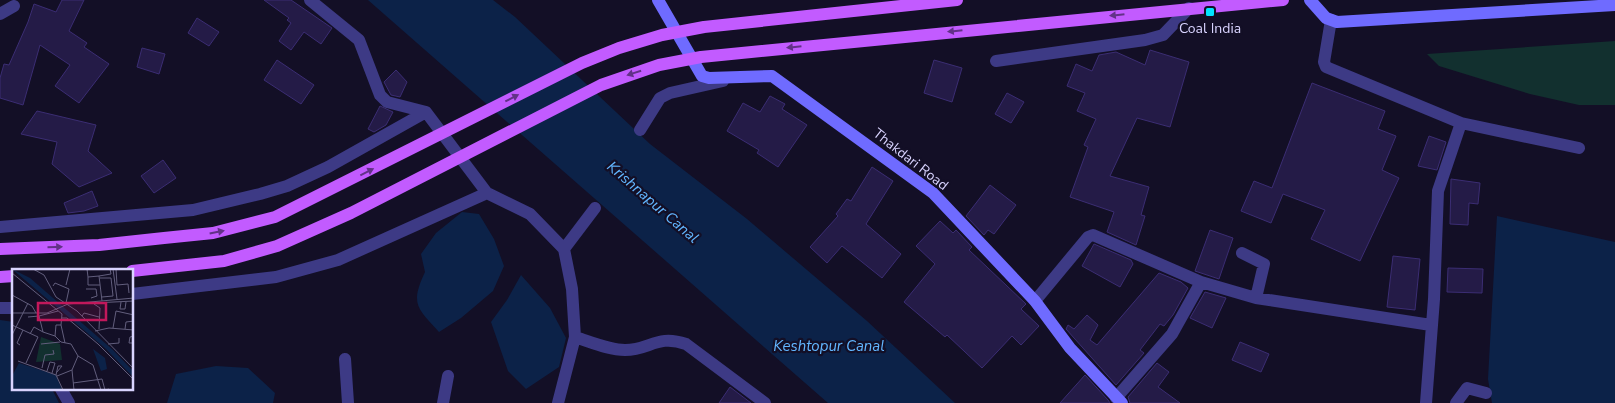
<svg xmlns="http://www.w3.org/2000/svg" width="1615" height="403" font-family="'Nunito Sans',sans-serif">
<rect width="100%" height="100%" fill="#130f26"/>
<path fill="#12302f" d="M1615,41V105H1579L1530,94L1439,66L1427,54Z"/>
<path fill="#0c2248" d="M368,0H493L515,17L650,144L747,219L867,321L955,403H828Z
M462,212L479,214L494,239L504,266L493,291L461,318L439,332C417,308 410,304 425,272L421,254L436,233Z
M1497,216L1615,242V403H1492L1488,379Z
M521,275L550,308L566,338L559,367L526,389L508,371L491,322L507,300Z
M0,320L14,322V389H52L59,403H0Z
M216,366L248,368L275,393L273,403H167L176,374Z"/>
<path fill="#241b47" stroke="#3b2d73" d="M62,0H84L69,31L87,43L84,47L109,64L79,103L55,86L70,65L40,45L23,105L0,98V78L4,64L9,65L28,22L34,4L56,12Z
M264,0H291L332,28L321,44L304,32L291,50L279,41L291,23L287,20L289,18Z
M197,18L219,32L209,46L188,33Z
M142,48L165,54L159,74L137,67Z
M1150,50L1189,62L1170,127L1137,118L1110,176L1149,187L1141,215L1145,216L1136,245L1107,232L1114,212L1070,197L1088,147L1084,145L1096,119L1077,111L1085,93L1067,86L1076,64L1092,71L1099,55L1116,52L1145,65Z
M277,60L314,85L301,104L264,80Z
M934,60L962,68L952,102L924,93Z
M396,70L407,82L400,97L391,95L384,82Z
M1312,83L1385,111L1378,129L1396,136L1382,170L1399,178L1360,261L1311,239L1325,210L1283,194L1271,223L1241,211L1254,181L1272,188Z
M1007,93L1024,102L1011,123L995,114Z
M770,96L785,104L782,109L807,125L778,167L757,153L759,150L727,131L743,103L760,112Z
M380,106L393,112L386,125L374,132L368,129Z
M37,111L96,125L88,151L112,173L79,187L52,164L57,142L21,134Z
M1429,136L1446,142L1437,170L1418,166Z
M163,160L176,178L154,193L141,176Z
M872,167L893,181L866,224L901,254L882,278L842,246L827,263L810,247L838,216L836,214L847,199L851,201Z
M1451,179L1480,183L1478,204L1469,203L1468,225L1450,224Z
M990,185L1016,205L994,234L988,230L984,235L966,216Z
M92,191L98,206L84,211L68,213L64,203Z
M940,221L953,233L956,230L972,247L969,250L1026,304L1021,309L1039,326L1021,345L1012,336L982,368L947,335L945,337L904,302L935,264L916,246Z
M1210,230L1233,238L1219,279L1195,271Z
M1094,244L1131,260L1133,264L1120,287L1082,266Z
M1393,256L1420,259L1415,310L1387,307Z
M1448,268L1483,269L1482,293L1447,292Z
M1159,273L1181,282L1188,288L1173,315L1164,326L1160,324L1140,350L1144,353L1116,385L1066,329L1068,325L1074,329L1087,315L1098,325L1090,340L1097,345Z
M1205,292L1226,298L1212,328L1190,318Z
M1240,342L1269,354L1261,372L1232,360Z
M1157,363L1169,372L1158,387L1180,403H1130L1128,397Z
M1085,375L1108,400L1110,403H1060Z
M730,387L751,403H719Z"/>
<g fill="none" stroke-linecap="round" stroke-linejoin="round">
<path stroke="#3d3a85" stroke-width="12" d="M310,0L359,40L380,95L387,102L426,112L487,193L530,214L564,249L572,289L575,337L558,403
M0,14L14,6
M1331,20L1324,62L1326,67L1461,123L1438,191L1434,299L1426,403
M996,61L1145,40L1163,35L1189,8
M1461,123L1579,148
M640,130L660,98L670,93L723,81
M0,227L193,210L260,194L287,186L328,167L426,112
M564,249L595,208
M1242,253L1264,264L1256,298
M132,294L276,277L338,260L487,193
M1035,301L1088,237L1093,235L1201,282L1256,298L1431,325
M0,308H14
M575,337C591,342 609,350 625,350C650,350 657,334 686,344L765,403
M345,359L348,403
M61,389L69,403
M1116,398L1172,334L1201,282
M443,403L448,376
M1456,403L1467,388L1486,393"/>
<path stroke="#6f6bff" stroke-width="12" d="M658,0L702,76L709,78L772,76L933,193L1035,301L1070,348L1122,403
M1310,0L1326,18L1337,22L1615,5"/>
<path stroke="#c25bff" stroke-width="12" d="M0,249L99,245L164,238L213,233L275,217L582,63L619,48L662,35L704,27L957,0
M132,271L224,261L277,246L351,213L601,85L659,65L701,57L1283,0
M0,277L14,276"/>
</g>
<defs><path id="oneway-solid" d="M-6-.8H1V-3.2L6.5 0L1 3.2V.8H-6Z" transform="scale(1.25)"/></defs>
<g fill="#623188">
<use href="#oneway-solid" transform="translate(1117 15) rotate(174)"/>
<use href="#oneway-solid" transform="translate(955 31) rotate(174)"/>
<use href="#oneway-solid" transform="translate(794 47) rotate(174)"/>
<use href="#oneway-solid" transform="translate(634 73) rotate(162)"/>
<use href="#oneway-solid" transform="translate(512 98) rotate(-27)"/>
<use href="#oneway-solid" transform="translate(367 172) rotate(-27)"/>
<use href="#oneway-solid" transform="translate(217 232) rotate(-11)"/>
<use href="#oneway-solid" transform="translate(55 247) rotate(-2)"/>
</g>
<rect fill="#00e5ff" stroke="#130f26" stroke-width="2" x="1205" y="7" width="10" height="10" rx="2.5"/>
<g text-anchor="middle" stroke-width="4.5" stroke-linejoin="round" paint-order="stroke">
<g font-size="14" fill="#d9d4ff" stroke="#130f26">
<text x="1210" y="33">Coal India</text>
</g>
<g font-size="14" fill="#d9d4ff" stroke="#130f26">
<text transform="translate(911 159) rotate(38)" y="5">Thakdari Road</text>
</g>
<g font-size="15" font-style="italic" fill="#62b6ff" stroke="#130f26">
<text transform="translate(653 202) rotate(41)" y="5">Krishnapur Canal</text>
<text x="829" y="351">Keshtopur Canal</text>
</g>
</g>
<g transform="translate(12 269)">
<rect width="121" height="121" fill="#130f26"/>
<path d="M29,68L48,75L50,91L24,93Z" fill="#12302f"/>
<path d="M0,0L18,9L101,81L121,102V108L94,80ZM81,80L93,89L95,100L89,102ZM7,94L44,106L50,121H0V107Z" fill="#0c2248"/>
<path fill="none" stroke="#625e7d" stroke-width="1" d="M21,0L32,6L44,28L65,42L122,100M75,0L76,8L87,7L90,32M101,0L105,30M104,0L105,16L116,15L117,24M0,4L50,45L49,56H44L43,67L49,73L59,75L66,87L60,101L45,107M87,7L99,5L98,0M76,8V16H88M88,9H99L101,27L90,28M54,16L58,0M41,17L43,14L57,20L54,34M74,20H84L85,27L79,29M0,26L20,37L24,44M109,33L108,40H113L114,33M81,34L122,32M82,35L88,39L87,60M0,44H35L56,35L122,29M27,47L46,42M70,47L72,44L87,48M16,48L27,47L31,63L43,67M50,49H55L86,75L122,111M0,56L26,68L14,94M49,56L53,74M101,59L104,42L122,46M113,60L114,53L122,52M83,62L97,59L122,61M18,65L22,58L31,63M0,66L16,34M122,67L118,68L117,74H122M29,75L48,73M96,75L107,74V69M8,76L5,74L11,61M66,87L81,96L89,121M6,92L44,106L51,121M30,99L33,86L42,85L41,81M60,101L62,121M35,102L38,93L43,94L40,104M44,106L46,97H50L45,103M61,114L90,110L93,121L97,120"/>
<path fill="#c2185b" fill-opacity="0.15" stroke="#c2185b" stroke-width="2.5" d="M26,34H94V51H26Z"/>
<rect width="121" height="121" fill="none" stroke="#d9d4ff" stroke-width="2.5"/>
</g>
</svg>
